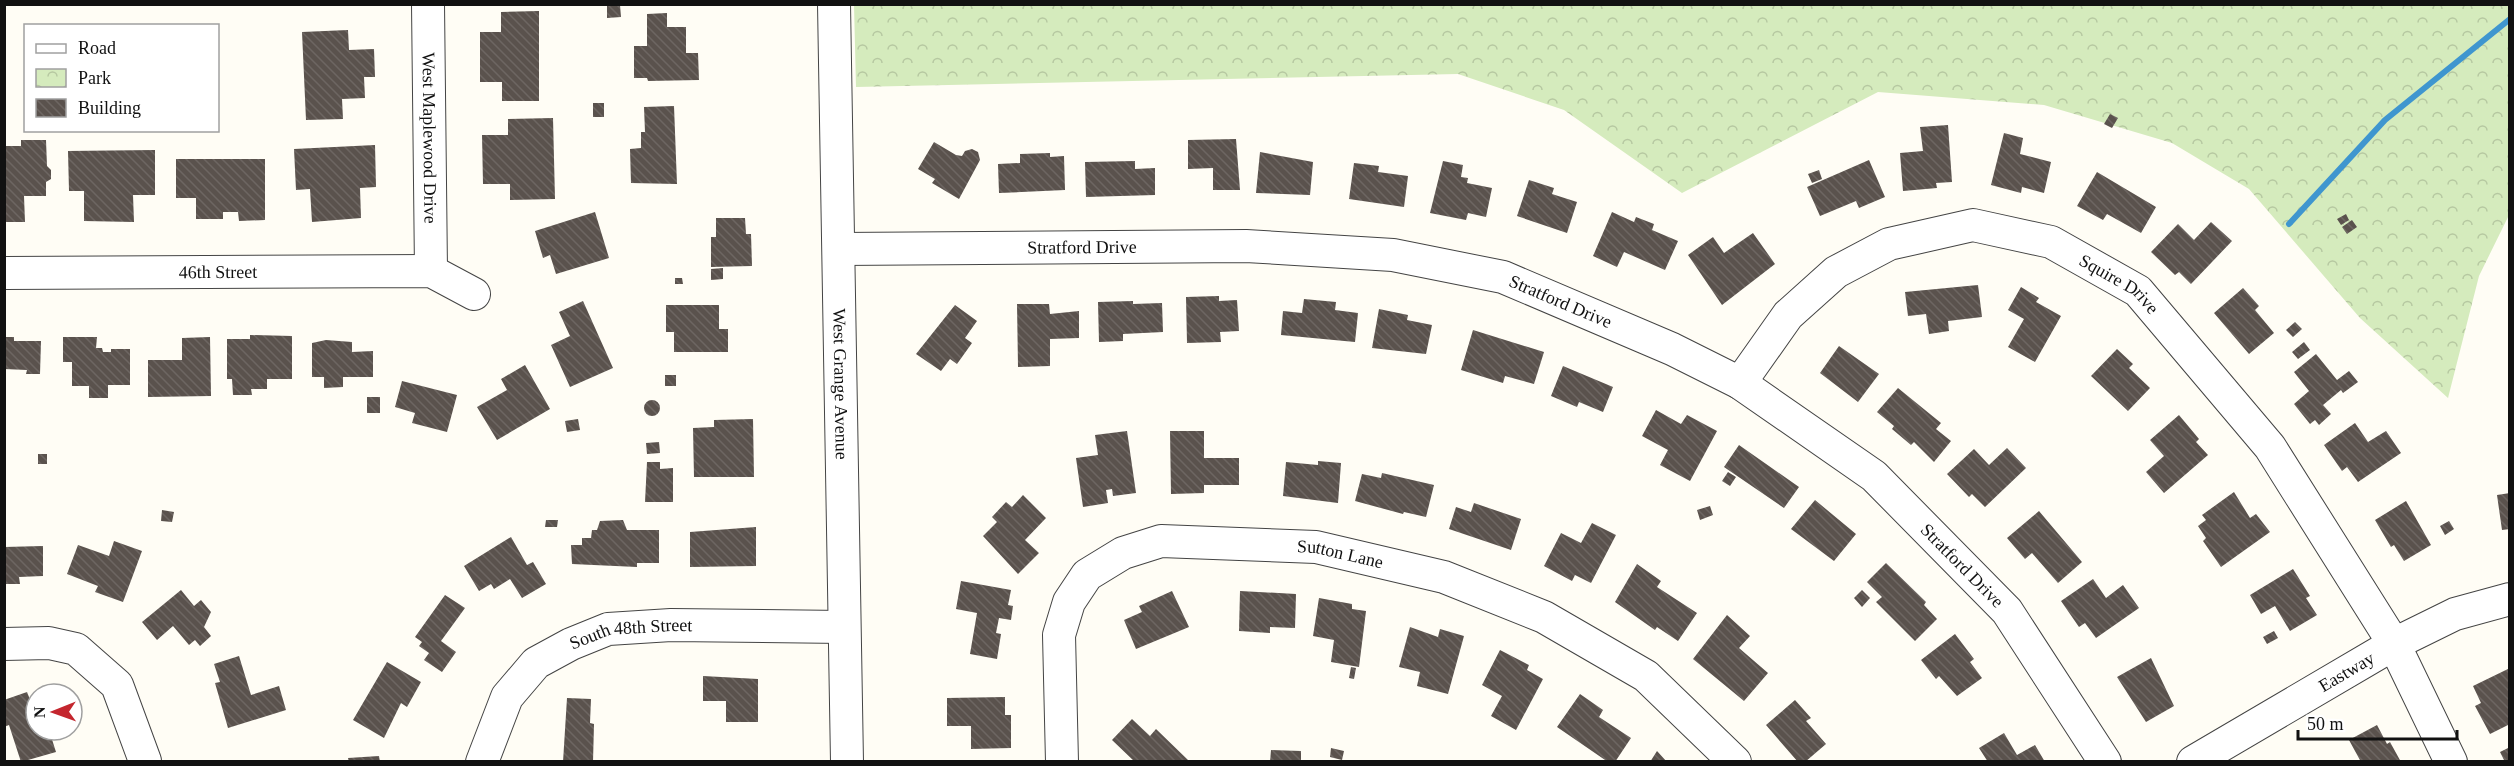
<svg xmlns="http://www.w3.org/2000/svg" width="2514" height="766" font-family="Georgia,serif">
<defs>
<pattern id="park-crowns" width="20" height="18" patternUnits="userSpaceOnUse" patternTransform="scale(1.5)"><rect width="20" height="18" fill="#d5ebbd"/><path d="M2 6a3 3 0 1 1 6 0M12 15a3 3 0 1 1 6 0" fill="none" stroke="#b6c8a1"/></pattern>
<pattern id="building-back-hatch" width="6" height="6" patternUnits="userSpaceOnUse" patternTransform="scale(1.5)"><rect width="6" height="6" fill="#5a524d"/><path d="M-1 5l2 2M0 0l6 6M5-1l2 2" fill="none" stroke="#6d6662"/></pattern>
</defs>
<rect width="100%" height="100%" fill="#fffdf5"/>
<path fill="url(#park-crowns)" d="M854,5H2509V215L2479,276L2448,398L2360,318L2249,189L2172,143L2044,105L1878,92L1682,193L1564,110L1458,74L856,87Z"/>
<g fill="none" stroke-linecap="round" stroke-linejoin="round">
<path stroke="#3f96cf" stroke-width="6" d="M2289,224L2385,120L2510,19"/>
</g>
<path fill="url(#building-back-hatch)" d="M607,5H620L621,17L607,18Z
M539,11V101H502V82H480V32H501V12Z
M667,13V27H686V53H698L699,80L648,81L647,78H634V46H647V14Z
M348,30L349,50L374,49L375,77H364L365,98L342,99L343,119L306,120L302,32Z
M593,103H604V117H593Z
M674,106L677,184L631,183L630,149L641,148V132H645L644,107Z
M2110,114L2118,118L2112,128L2104,124Z
M553,118L555,199L510,200V184H483L482,135H508V119Z
M1948,125L1952,182L1936,183L1937,188L1903,191L1900,153L1923,151L1920,127Z
M2004,133L2023,138L2020,154L2051,162L2044,193L2022,187L2021,193L1991,185Z
M1236,139L1240,190H1213V168L1188,169V140Z
M21,140H46L47,166L51,170V179L46,182V196H24L25,222H4V146H21Z
M934,142L956,155L962,156L965,151L972,149L978,152L980,160L959,199L932,183L935,179L918,169Z
M375,145L376,187L360,188L361,218L312,222L310,189L296,190L294,149Z
M155,150V195H133L134,222L84,221V191H69L68,151Z
M1260,152L1313,162L1310,195L1256,193Z
M1050,153V157L1064,156L1065,190L999,193L998,164L1020,163V154Z
M176,159H265V220L239,221L238,212H223V219H196V198H176Z
M1869,160L1885,197L1859,208L1856,201L1820,216L1807,187Z
M1135,161V169L1155,168V195L1086,197L1085,162Z
M1443,161L1463,165L1461,177L1468,178L1467,183L1492,188L1486,217L1468,213L1466,220L1430,213Z
M1354,163L1379,166L1378,172L1408,176L1404,207L1349,199Z
M1819,170L1822,179L1812,183L1808,174Z
M2097,172L2156,207L2141,233L2107,214L2103,220L2077,206Z
M1529,180L1554,188L1552,194L1577,202L1567,233L1517,216Z
M595,212L609,258L556,274L550,255L543,258L535,231Z
M1612,212L1634,222L1636,217L1654,224L1652,230L1678,241L1665,270L1624,252L1617,267L1593,256Z
M2346,214L2349,220L2341,225L2337,219Z
M716,218H745L746,234H751L752,266L711,267V237H716Z
M2352,220L2357,227L2347,234L2342,227Z
M2211,222L2232,241L2191,284L2179,272L2175,275L2151,252L2178,224L2194,240Z
M1753,233L1775,264L1722,305L1688,255L1713,237L1724,253Z
M723,268V279L711,280V269Z
M675,278H682L683,284H675Z
M1978,285L1982,317L1948,321L1949,331L1929,334L1926,314L1908,316L1905,292Z
M2021,287L2039,298L2036,302L2061,316L2035,362L2008,347L2024,319L2008,310Z
M2243,288L2259,306L2255,310L2274,333L2249,354L2214,313Z
M1219,296V301L1237,300L1239,331L1220,332L1221,342L1187,343L1186,297Z
M1304,299L1336,302L1335,310L1358,313L1355,342L1281,335L1283,311L1302,313Z
M583,301L613,368L570,387L551,345L570,336L559,312Z
M1133,301V304L1162,303L1163,332L1123,334V341L1099,342L1098,302Z
M1017,304H1049L1050,314L1079,311V338L1050,339V366L1018,367Z
M666,305H719V329H728V352H674V332H666Z
M955,305L977,321L965,338L972,343L957,364L950,359L941,371L916,354Z
M1379,309L1408,315L1407,320L1432,325L1426,354L1372,348Z
M2295,322L2302,329L2293,337L2286,330Z
M1473,330L1544,352L1534,384L1505,376L1503,383L1461,370Z
M250,335L292,336V379H267V389H251L252,395H233L232,379H227V339H250Z
M4,337H14V341H41L40,374H26L27,370L4,369Z
M63,337H97L96,348H102L103,352H111V349H130V385H108V398H89V386H72V362H63Z
M210,337L211,396L148,397V360H182V338Z
M326,340L352,342V352L373,351V377H343V387L324,388V377H312V343Z
M2304,342L2310,350L2298,359L2292,352Z
M1839,346L1879,374L1858,402L1820,373Z
M2117,349L2133,364L2129,368L2150,388L2128,411L2091,376Z
M2316,354L2337,380L2349,371L2358,382L2343,393L2341,390L2323,405L2331,414L2319,425L2315,420L2310,424L2294,404L2309,391L2294,372Z
M525,365L550,409L497,440L477,407L507,390L501,379Z
M1563,366L1613,387L1603,412L1579,402L1577,407L1551,396Z
M665,375H676V386H665Z
M402,381L457,395L447,432L412,423L415,413L395,407Z
M1898,388L1941,423L1936,429L1951,441L1934,462L1914,442L1911,445L1892,429L1894,426L1877,412Z
M367,397H380V413H367Z
M644 408a8 8 0 1 1 16 0a8 8 0 1 1-16 0Z
M1656,410L1681,424L1687,415L1717,431L1690,481L1660,465L1668,450L1642,436Z
M2179,415L2199,439L2196,442L2208,455L2164,493L2146,472L2164,456L2150,440Z
M578,419L580,430L567,432L565,421Z
M753,419L754,477H694L693,428L714,427V420Z
M2355,423L2368,442L2386,431L2401,453L2358,482L2347,467L2342,471L2324,445Z
M1127,431L1136,493L1113,496L1112,489L1106,490L1108,503L1083,507L1076,458L1098,455L1095,435Z
M1170,431H1204V458H1239V485H1204V493L1171,494Z
M659,442L660,453L647,454L646,443Z
M1739,445L1799,487L1784,508L1724,467Z
M2007,448L2026,468L1985,507L1972,494L1969,497L1947,474L1974,449L1989,465Z
M38,454H47V464H38Z
M1318,461L1341,463L1338,503L1283,496L1286,462L1318,465Z
M647,462H660V469L673,468V502H645Z
M1728,472L1736,477L1730,486L1722,481Z
M1382,473L1434,485L1426,517L1404,512L1403,514L1355,501L1362,474L1381,478Z
M2234,492L2250,518L2256,514L2270,532L2221,567L2203,541L2206,538L2198,526L2206,520L2202,515Z
M2510,493V529L2502,530L2497,495Z
M1023,495L1046,518L1025,540L1039,553L1018,574L983,536L997,522L992,517L1006,502L1012,507Z
M1815,500L1856,534L1834,561L1791,529Z
M2406,501L2431,545L2404,561L2394,545L2391,547L2375,520Z
M1474,503L1521,519L1511,550L1449,529L1456,507L1471,512Z
M1710,506L1713,515L1700,520L1697,510Z
M162,510L174,512L172,522L161,521Z
M2039,511L2082,562L2058,583L2032,553L2025,559L2007,538Z
M546,520H558L557,527H545Z
M623,520L627,530H659V563H637V567L572,564L571,545H582V538H591L592,530H597L600,521Z
M2449,521L2454,529L2445,535L2440,526Z
M1592,523L1616,535L1591,583L1575,575L1572,581L1544,566L1561,533L1581,543Z
M756,527V566L690,567V532Z
M511,537L527,565L533,562L546,584L522,598L510,579L494,589L491,584L479,591L464,566Z
M114,541L142,551L123,602L95,592L98,586L67,574L78,545L109,556Z
M43,546V576L19,577L20,584H4V547Z
M1886,563L1926,602L1924,605L1937,619L1915,641L1876,602L1882,597L1867,582Z
M1637,564L1661,581L1657,587L1697,613L1678,641L1657,627L1655,630L1615,602Z
M2293,569L2310,596L2306,598L2317,615L2290,631L2275,606L2261,614L2250,595Z
M2093,579L2106,598L2123,585L2139,608L2096,638L2085,623L2079,627L2061,601Z
M961,581L1011,590L1008,605L1013,606L1011,620L999,618L996,633L1001,634L997,659L970,654L977,613L956,609Z
M181,590L194,606L201,600L211,612L204,627L211,636L200,646L195,640L189,645L173,626L157,640L142,622Z
M1862,590L1870,598L1862,607L1854,598Z
M1172,591L1189,627L1136,649L1124,620L1142,612L1139,606Z
M1240,591L1296,594L1295,628L1270,627V633L1239,631Z
M445,595L465,608L441,641L456,652L442,672L424,660L429,653L419,646L422,642L415,637Z
M1319,598L1352,604V609L1366,611L1359,667L1331,662L1334,640L1313,636Z
M1727,615L1750,636L1739,648L1768,673L1744,701L1693,659Z
M1410,627L1438,637L1440,629L1464,636L1448,694L1417,686L1420,672L1399,667Z
M2274,631L2278,638L2267,644L2263,637Z
M1955,634L1974,659L1970,662L1982,678L1957,696L1939,676L1936,679L1921,660Z
M1500,650L1529,665L1527,670L1543,679L1516,730L1491,716L1502,696L1482,685Z
M239,656L251,695L279,686L286,710L228,728L215,683L220,682L214,664Z
M2151,658L2174,706L2146,722L2117,677Z
M387,662L421,682L407,707L401,703L384,738L353,720Z
M1351,667L1356,668L1354,679L1349,678Z
M2510,668V724L2490,734L2475,706L2481,703L2473,686Z
M703,676L758,679V722H726V701H703Z
M27,692L31,702L34,701L36,707V730H49L56,752L21,762L9,725L4,727V700Z
M1580,694L1603,710L1599,717L1631,738L1615,762H1608L1557,727Z
M1005,697V715H1011V748L971,749V726H947V698Z
M567,698L591,699L590,723L594,724L593,762H563Z
M1795,700L1811,718L1806,721L1826,744L1805,762H1798L1766,725Z
M1132,719L1150,736L1156,729L1188,760L1135,762L1112,740Z
M2377,725L2387,744L2390,742L2401,762H2361L2349,740Z
M2004,733L2017,755L2035,745L2045,762H1988L1979,748Z
M2510,747V762H2505L2500,752Z
M1331,748L1344,751L1342,760L1330,757Z
M1271,750L1301,751V762H1270Z
M1657,751L1667,762H1650Z
M379,756L380,762H349L348,758Z"/>
<g fill="none" stroke-linecap="round" stroke-linejoin="round">
<defs>
<g id="minor">
<path id="s1" d="M428,4L431,271"/>
<path id="s2" d="M834,4L847,762"/>
<path id="s3" d="M839,249L1246,246L1393,255L1503,277L1672,349L1740,383L1874,476L2007,611L2105,762"/>
<path id="s4" d="M4,273L431,271L474,294"/>
<path id="s5" d="M1740,383L1788,315L1836,272L1889,244L1973,225L2051,242L2138,291L2270,447L2394,644L2451,762"/>
<path d="M4,644L49,643L76,649L117,685L145,761"/>
<path id="s6" d="M482,762L507,697L536,663L571,644L608,629L671,625L844,627"/>
<path id="s7" d="M1062,762L1059,635L1069,602L1087,575L1123,553L1161,541L1316,547L1444,577L1544,617L1646,676L1735,762"/>
<path id="s8" d="M2193,762L2394,644L2455,614L2510,599"/>
</g>
</defs>
<use href="#minor" stroke="#444" stroke-width="34"/>
<use href="#minor" stroke="#fff" stroke-width="32"/>
</g>
<g text-anchor="middle" stroke-width="6" stroke-linejoin="round" paint-order="stroke">
<g font-size="18" fill="#111" stroke="#fff">
<text dy="6" stroke="none"><textPath href="#s1" startOffset="134">West Maplewood Drive</textPath></text>
<text dy="6" stroke="none"><textPath href="#s3" startOffset="243">Stratford Drive</textPath></text>
<text dy="6" stroke="none"><textPath href="#s4" startOffset="214">46th Street</textPath></text>
<text dy="6" stroke="none"><textPath href="#s5" startOffset="454">Squire Drive</textPath></text>
<text dy="6" stroke="none"><textPath href="#s3" startOffset="729">Stratford Drive</textPath></text>
<text dy="6" stroke="none"><textPath href="#s2" startOffset="380">West Grange Avenue</textPath></text>
<text dy="6" stroke="none"><textPath href="#s7" startOffset="456">Sutton Lane</textPath></text>
<text dy="6" stroke="none"><textPath href="#s3" startOffset="1215">Stratford Drive</textPath></text>
<text dy="6" stroke="none"><textPath href="#s6" startOffset="216">South 48th Street</textPath></text>
<text dy="6" stroke="none"><textPath href="#s8" startOffset="178">Eastway</textPath></text>
</g>
</g>
<rect width="2514" height="766" fill="none" stroke="#111111" stroke-width="12"/>
<rect x="24" y="24" width="195" height="108" fill="#ffffff" stroke="#a0a0a0" stroke-width="1.5"/>
<rect x="36" y="44" width="30" height="9" fill="#ffffff" stroke="#a0a0a0" stroke-width="1.5"/>
<text x="78" y="54" font-size="18" fill="#111111">Road</text>
<rect x="36" y="69" width="30" height="18" fill="url(#park-crowns)" stroke="#a0a0a0" stroke-width="1.5"/>
<text x="78" y="84" font-size="18" fill="#111111">Park</text>
<rect x="36" y="99" width="30" height="18" fill="url(#building-back-hatch)" stroke="#a0a0a0" stroke-width="1.5"/>
<text x="78" y="114" font-size="18" fill="#111111">Building</text>
<g transform="translate(54 712) rotate(269)"><circle r="28" fill="#ffffff" stroke="#a0a0a0" stroke-width="1.5"/>
<path d="M0-4.5L10 22L0 15L-10 22Z" fill="#c4262e"/>
<text y="-9" font-size="16" font-weight="bold" text-anchor="middle" fill="#111111">N</text>
</g>
<path d="M2298 730v9h159v-9" fill="none" stroke="#111111" stroke-width="3"/>
<text x="2307" y="730" font-size="18" fill="#111111" stroke="#ffffff" stroke-width="4.5" paint-order="stroke">50 m</text>
</svg>
